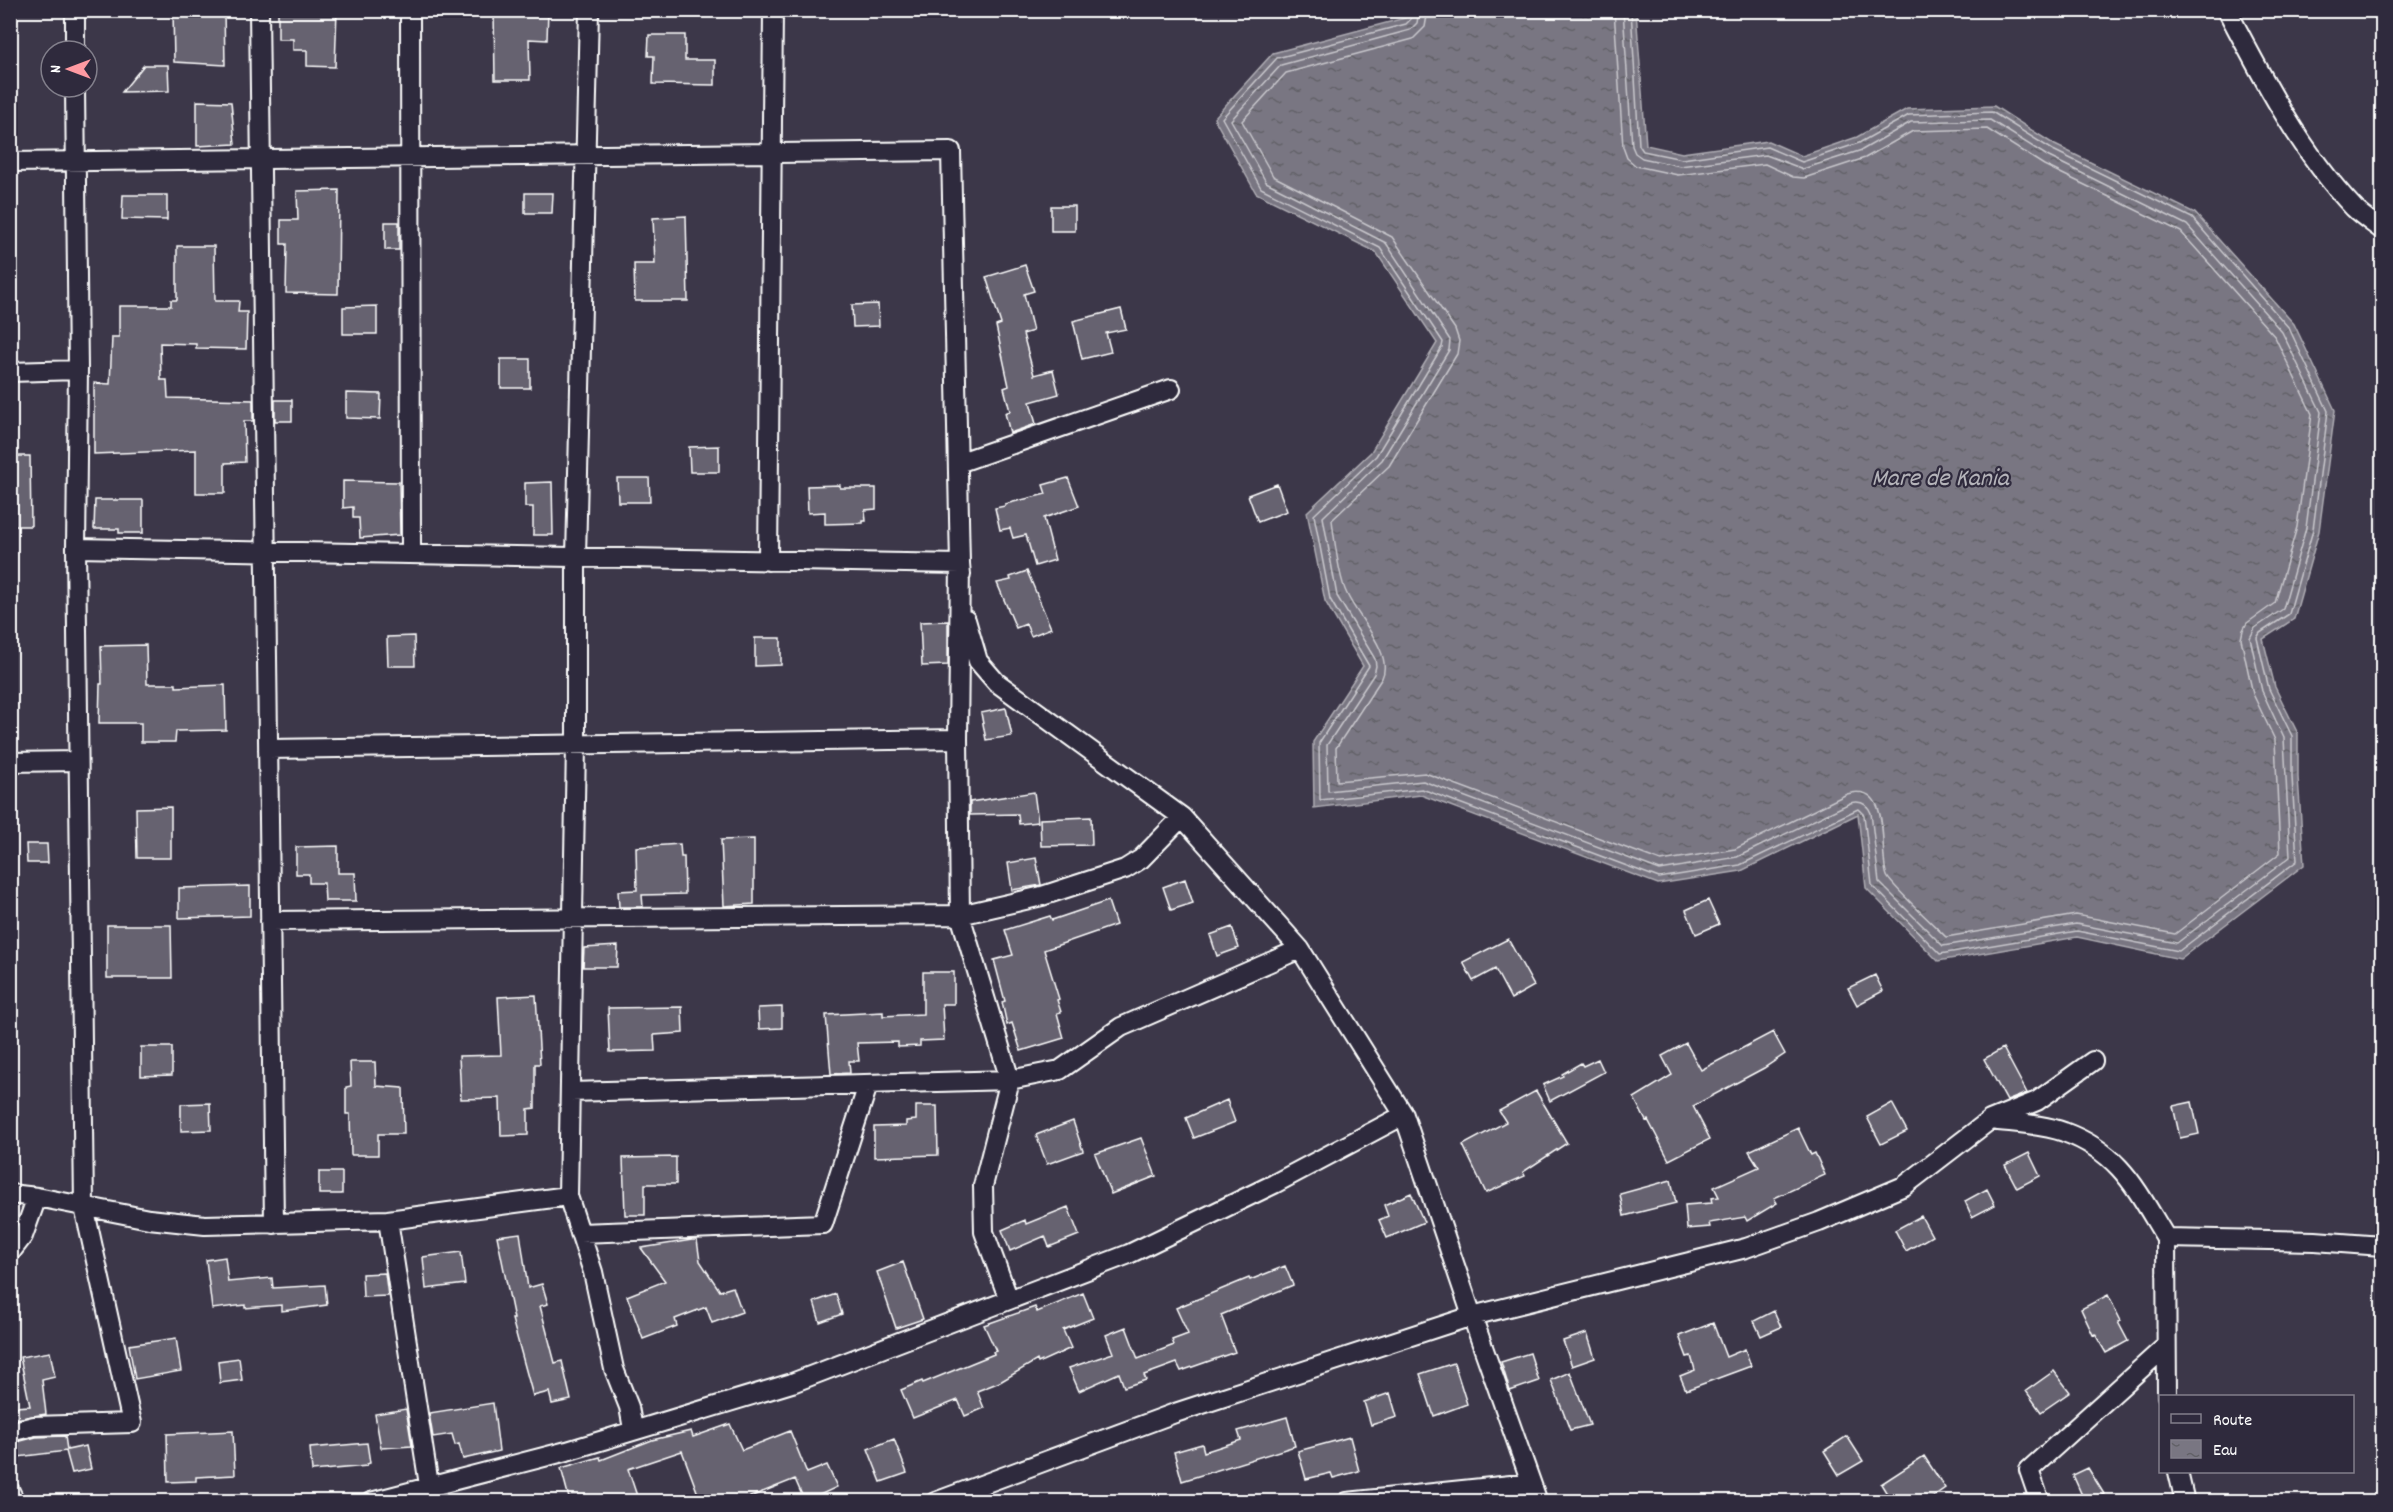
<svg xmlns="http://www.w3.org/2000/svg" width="2393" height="1512" font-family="Dekko,sans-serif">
<defs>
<pattern id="water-ripples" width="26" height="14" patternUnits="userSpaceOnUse" patternTransform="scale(1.5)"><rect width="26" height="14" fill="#797682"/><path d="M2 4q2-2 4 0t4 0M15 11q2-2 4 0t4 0" fill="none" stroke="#626167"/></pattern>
</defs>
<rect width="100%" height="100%" fill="#3c3749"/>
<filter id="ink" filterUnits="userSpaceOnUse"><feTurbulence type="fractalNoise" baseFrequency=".0167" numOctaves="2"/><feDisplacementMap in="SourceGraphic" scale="12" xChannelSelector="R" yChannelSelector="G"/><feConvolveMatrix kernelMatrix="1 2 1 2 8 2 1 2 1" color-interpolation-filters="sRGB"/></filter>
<g filter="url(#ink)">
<path fill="url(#water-ripples)" stroke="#afadb4" stroke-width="1.5" d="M1406,11H1636L1646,145L1682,153L1768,141L1802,156L1857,137L1907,109L1994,106L2055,145L2195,213L2294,324L2335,410L2319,531L2294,619L2263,639L2275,687L2298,734V777L2304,865L2180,959L2077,937L1938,961L1866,888L1858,814L1741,871L1658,884L1421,795L1314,808L1313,742L1363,666L1325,601L1307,512L1371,452L1437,343L1376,252L1256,193L1214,118L1273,53L1405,18Z"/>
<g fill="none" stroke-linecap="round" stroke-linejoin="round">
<path stroke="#c9c8cd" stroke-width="1.5" d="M1411,10V19L1406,24L1277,58L1222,118L1261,188L1380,248L1443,342L1442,347L1376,456L1314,515L1330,599L1369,666L1319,743L1320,800L1422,789L1659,878L1740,865L1858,809L1864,815L1872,885L1940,954L2077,931L2179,951L2297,861L2292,777V736L2269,689L2257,638L2260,633L2289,614L2313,530L2328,411L2289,328L2192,218L2053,150L1992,112L1909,115L1859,143L1802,162L1767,147L1682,159L1643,151L1639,145L1631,10
M1419,10L1417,23L1410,30L1281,65L1231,120L1266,182L1386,243L1450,340L1449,350L1382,460L1323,517L1337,596L1375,659L1376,666L1374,674L1327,745L1328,791L1423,781L1660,870L1737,857L1850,803C1860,800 1867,803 1871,813L1879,882L1943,946L2076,924L2177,943L2290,857L2284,738L2262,691L2250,638L2255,628L2283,609L2306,528L2321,412L2282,332L2187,225L2049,157L1990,120L1911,122L1862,150L1803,169L1766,155L1680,166L1642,158L1635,153L1632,146L1623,10
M1428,10L1425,27L1413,39L1286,73L1242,121L1273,176L1392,237L1455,329L1459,341L1457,354L1389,466L1332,520C1334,537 1340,581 1347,594C1357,617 1394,653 1382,678L1336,748L1337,781L1425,773L1661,861L1735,849L1847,794C1894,780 1878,853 1887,876C1890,884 1937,928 1946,937L2076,915L2175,934L2280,853L2275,740L2253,694L2241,639L2243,630L2247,623L2275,603L2297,527L2312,414L2275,337L2181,232L2044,165L1987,129L1913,131L1865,158L1804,178L1793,177L1765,164L1678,175L1636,166L1627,158L1623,147L1614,10"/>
</g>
<path fill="#666270" stroke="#fff" stroke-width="1.5" d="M173,10H224L225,65L174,62Z
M278,10H337L335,67L307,66V50H293V39H278Z
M494,10H548L547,40L529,39L530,80H495Z
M649,35H685V60H715V85L653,84L654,56H648Z
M144,65H168L169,91L122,92Z
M197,101L231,102L235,144L197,146Z
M339,190L338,294L286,293L287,244H281V220H298L297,191Z
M525,193H553L552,213H525Z
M123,195H167V220L122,219Z
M1051,206H1075V231H1051Z
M686,216L688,301H635L634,264H655L653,218Z
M385,222H399V250H385Z
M177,246H214L215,301H239L238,312H247L246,349L196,348V344L160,343L161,380H167L168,398L253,400V421H244L245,462L225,463V493H196V450L94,454V383L110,384L112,337H119V306H171V300H177Z
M1025,265L1034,291L1024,294L1033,331L1023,334L1034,375L1053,370L1059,394L1030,402L1036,424L1010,433L1005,413L1010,411L1004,388L1009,386L996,326L1001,324L986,277Z
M878,304L879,326L853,327L852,305Z
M377,306V334H343V307Z
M1121,309L1126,329L1106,333L1111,352L1082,359L1073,321Z
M501,359H530V388H501Z
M346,393L381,394L380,419L346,418Z
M275,400H292V421H275Z
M719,446V472H690L689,447Z
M10,456H30L31,526H10Z
M617,478H649L650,502H618Z
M1068,478L1079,506L1044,518L1055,560L1035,566L1026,535L1013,538L1010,528L1000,530L995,508L1005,506V504L1046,494L1043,485Z
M343,481L399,482L400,535L360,538L359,518H353V507L343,508Z
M552,482L553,535H533V507H525V483Z
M1277,484L1287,511L1258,522L1248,495Z
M840,485V488H876V509L865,510L866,521H863V523L825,524V512L808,513L807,486Z
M95,500H143V533H119V529H94Z
M1027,571L1051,628L1031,636L1026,624L1016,628L997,583L1011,580L1010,577Z
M948,621V665L922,666L920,622Z
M414,636L415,666H388L387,637Z
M755,638H781V665L755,666Z
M146,645L147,684H176V687L225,685L226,730L176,731L175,742H141V723H99L100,684H102L101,646Z
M1006,708L1012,736L986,740L981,713Z
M1034,792L1038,822L1019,824L1018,814L970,815V802Z
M171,807V858H137L136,808Z
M1091,817L1092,845L1041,846L1040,819Z
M754,839V904L724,906L721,840Z
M26,844H47L48,863H27Z
M680,844L681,857H684L685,894L642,895L643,907H619L618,891L637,890L636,847Z
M338,846V873H355L356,901H325L324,883H309V874H296V847Z
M1036,858L1041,885L1012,890L1008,863Z
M1185,879L1193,903L1171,910L1163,887Z
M250,886V916L179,918V888Z
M1708,900L1719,924L1696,934L1686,910Z
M1108,901L1116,925L1044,950L1059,999L1057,1000L1061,1012L1057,1013L1064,1038L1021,1051L1012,1023L1007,1025L1002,1002L1005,1001L994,960L1013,955L1005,930L1050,916L1052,920Z
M107,925H171L172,978H107Z
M1232,927L1239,948L1217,956L1210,935Z
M1508,939L1534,986L1511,999L1495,969L1473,981L1463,962Z
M618,946L617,967H583L584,948Z
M923,972H954V1004H942L944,1040L920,1041V1046L898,1047V1042L857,1043L859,1061H849L850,1073L831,1074L826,1015L883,1012V1016L923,1014Z
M1875,975L1883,991L1857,1005L1848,988Z
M536,995L540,1064H535V1108L528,1109V1135L501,1136L500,1098L461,1099L459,1056L501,1055L498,997Z
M682,1007L683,1033L654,1035L655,1051L610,1052L608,1008Z
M782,1007V1028L759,1029L758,1008Z
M1773,1032L1785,1054L1764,1068L1693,1106L1710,1139L1669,1160L1648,1120L1646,1121L1634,1098L1672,1075L1662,1056L1686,1043L1701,1070Z
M141,1047H172V1075L141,1076Z
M2003,1048L2027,1093L2007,1101L1984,1059Z
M1598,1059L1604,1072L1550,1101L1543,1085L1563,1076L1562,1074L1581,1063L1583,1066Z
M350,1062H375L376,1086L403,1088L404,1134H378V1155H351L350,1114H346V1087L351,1086Z
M1536,1091L1567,1143L1523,1172L1525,1176L1486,1193L1463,1145L1506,1122L1499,1111Z
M1227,1100L1235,1122L1194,1138L1186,1118Z
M2192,1102L2199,1134L2180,1138L2173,1106Z
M210,1103L211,1130L181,1131V1104Z
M1892,1103L1907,1131L1881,1144L1867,1117Z
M916,1106H937L938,1155L874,1157V1127L906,1126V1121L916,1120Z
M1073,1121L1083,1151L1047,1164L1036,1135Z
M1798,1128L1811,1155L1815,1153L1825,1175L1774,1198L1777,1203L1747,1221L1745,1217L1709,1223L1710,1227L1687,1229L1685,1205L1712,1203L1711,1198L1719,1197L1714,1187L1759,1167L1749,1151Z
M1141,1138L1156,1176L1111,1194L1095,1154Z
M2029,1153L2040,1176L2017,1188L2005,1165Z
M676,1157V1184H645V1215H625L623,1158Z
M319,1172H342V1194H319Z
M1671,1180L1676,1203L1624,1216L1620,1194Z
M1987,1189L1995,1205L1972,1217L1965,1201Z
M1411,1193L1424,1222L1387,1238L1379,1220L1388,1216L1384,1205Z
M1068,1207L1079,1235L1049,1247L1045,1236L1010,1251L1002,1230L1025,1220L1026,1224Z
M1921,1216L1932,1236L1906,1251L1895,1230Z
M520,1233L528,1288L542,1284L548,1304L540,1306L555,1363L562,1361L571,1400L552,1404L549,1392L533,1396L512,1319H514L497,1236Z
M692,1240H697L700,1261L720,1291L733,1287L742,1312L712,1323L706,1307L675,1319L677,1326L643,1339L627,1296L665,1281L641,1248Z
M461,1252L465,1284L426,1289L423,1257Z
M225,1257L228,1282L272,1278L273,1288L325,1285L327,1305L282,1311V1305L245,1308V1305L212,1309L206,1260Z
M903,1262L923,1319L896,1328L877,1272Z
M1285,1266L1293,1285L1221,1315L1235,1352L1181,1371L1177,1363L1144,1375L1146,1380L1124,1387L1119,1373L1079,1391L1069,1368L1113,1353L1106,1335L1126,1327L1138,1359L1174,1345L1172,1340L1188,1334L1176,1308L1249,1278L1250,1280Z
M385,1273L388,1296L363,1297L362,1274Z
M1083,1293L1093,1318L1063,1330L1071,1348L1038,1363L1037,1360L1000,1382L977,1391L984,1408L965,1416L958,1400L913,1418L901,1390L922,1381L923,1383L994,1354L993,1352L996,1351L984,1325L1035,1307L1037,1312Z
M836,1294L842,1314L820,1322L814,1302Z
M2108,1295L2121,1321L2118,1322L2128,1341L2106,1353L2095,1334L2093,1335L2081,1309Z
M1774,1311L1781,1327L1761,1336L1754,1321Z
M1713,1323L1726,1357L1745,1349L1751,1366L1686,1390L1680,1376L1695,1370L1691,1356L1687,1357L1679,1336Z
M1587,1333L1595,1358L1572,1366L1563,1341Z
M176,1338L181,1371L135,1379L129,1345Z
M50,1352L55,1377L42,1380L46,1414L15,1419L14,1407L30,1406L20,1357Z
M1530,1353L1539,1381L1510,1391L1501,1362Z
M239,1358L242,1380L220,1383L218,1361Z
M1454,1363L1467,1404L1434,1416L1420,1374Z
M2054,1371L2070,1392L2041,1412L2026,1391Z
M1570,1372L1590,1425L1570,1430L1551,1380Z
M1390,1393L1397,1417L1371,1425L1364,1402Z
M493,1403L499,1451L463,1459L459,1444L455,1445L452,1434L433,1437L429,1413Z
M406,1409L412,1446L381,1448L375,1414Z
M1287,1417L1295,1446L1182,1481L1174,1452L1202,1444L1204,1452L1241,1440L1238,1431Z
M730,1424L742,1450L790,1431L807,1473L827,1465L837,1487L805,1502L795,1479L750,1497L752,1502H701L682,1451L628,1469L639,1502H570L561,1468L600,1457L601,1460L652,1440L691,1431L693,1437Z
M233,1431L235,1475L196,1477V1481L168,1482L167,1434Z
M65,1436L67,1450L86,1446L91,1469L72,1473L66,1451L18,1457L17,1442L36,1437Z
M1847,1436L1863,1461L1839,1475L1824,1451Z
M1350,1437L1359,1471L1333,1478L1331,1473L1306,1479L1298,1451Z
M894,1439L907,1473L881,1482L868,1449Z
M367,1443L370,1463L367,1464V1466L312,1471L310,1448Z
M1924,1456L1945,1488L1925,1502H1892L1881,1484Z
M2088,1468L2104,1494L2091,1502H2085L2073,1475Z"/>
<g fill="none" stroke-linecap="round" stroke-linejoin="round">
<defs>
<path id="street" d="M259,10L274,1224
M410,10L411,554
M589,10L576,557V745L568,1196L593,1272L614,1369L629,1407L633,1429
M2227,10C2263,79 2300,151 2354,208C2362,216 2373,223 2382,230
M75,51V10
M10,162L951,151L960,564L958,739L960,915L1010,1080L983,1186L984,1232L1009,1300
M10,372L78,370
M958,463L1171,389
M76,548L960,564L961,575
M768,561L773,10
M966,620L978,661L996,682L1182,817
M268,749L958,739
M10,762L78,761
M270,921L960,915L1042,896L1125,869L1141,859L1182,817L1300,949L1404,1115
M570,1092L1010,1080L1060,1070L1121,1027L1300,949
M1991,1120C2013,1123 2044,1124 2064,1132C2121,1153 2136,1189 2166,1238L2315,1241L2382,1246
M10,1194L37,1197L149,1219L205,1225L388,1220L568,1196
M388,1220L429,1485
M580,1233L823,1224L868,1085
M2166,1238L2167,1396
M10,1253L23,1236L37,1197
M10,1432L34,1426L132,1423L84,1207L76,548L78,370L75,87
M2178,1472L2185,1502
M10,1491L15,1502
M371,1502L567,1451L792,1383L1129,1254L1274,1184L1404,1115L1472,1316L1538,1502
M935,1502L1175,1413L1472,1316L1746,1248L1819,1222L1904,1186L1990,1120L2037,1101L2093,1061
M1347,1502L1530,1483
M2040,1502L2029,1470L2166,1346"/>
</defs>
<use href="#street" stroke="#fff" stroke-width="22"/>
<use href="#street" stroke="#2f2a3d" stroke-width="18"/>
</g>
</g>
<g text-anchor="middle" stroke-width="4.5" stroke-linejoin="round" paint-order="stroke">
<g font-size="26" font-style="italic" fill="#b5b4ba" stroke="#2f2a3d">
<text x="1940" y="485">Mare de Kania</text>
</g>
</g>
<rect width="2393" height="1512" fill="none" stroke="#2f2a3d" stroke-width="36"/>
<rect x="18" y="18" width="2357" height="1476" fill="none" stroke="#fff" stroke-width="2" filter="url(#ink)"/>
<rect x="2159" y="1395" width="195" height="78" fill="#2f2a3d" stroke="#827f8b" stroke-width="1.5"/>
<rect x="2171" y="1414" width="30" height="9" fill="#2f2a3d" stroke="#827f8b" stroke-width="1.5"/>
<text x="2213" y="1425" font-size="18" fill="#ffffff">Route</text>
<rect x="2171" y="1440" width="30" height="18" fill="url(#water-ripples)" stroke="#827f8b" stroke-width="1.5"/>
<text x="2213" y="1455" font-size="18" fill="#ffffff">Eau</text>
<g transform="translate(69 69) rotate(270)"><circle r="28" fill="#2f2a3d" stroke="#827f8b" stroke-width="1.5"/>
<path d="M0-4.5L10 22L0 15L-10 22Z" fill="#ff9aa2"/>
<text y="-9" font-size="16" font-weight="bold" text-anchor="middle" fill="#ffffff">N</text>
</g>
</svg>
